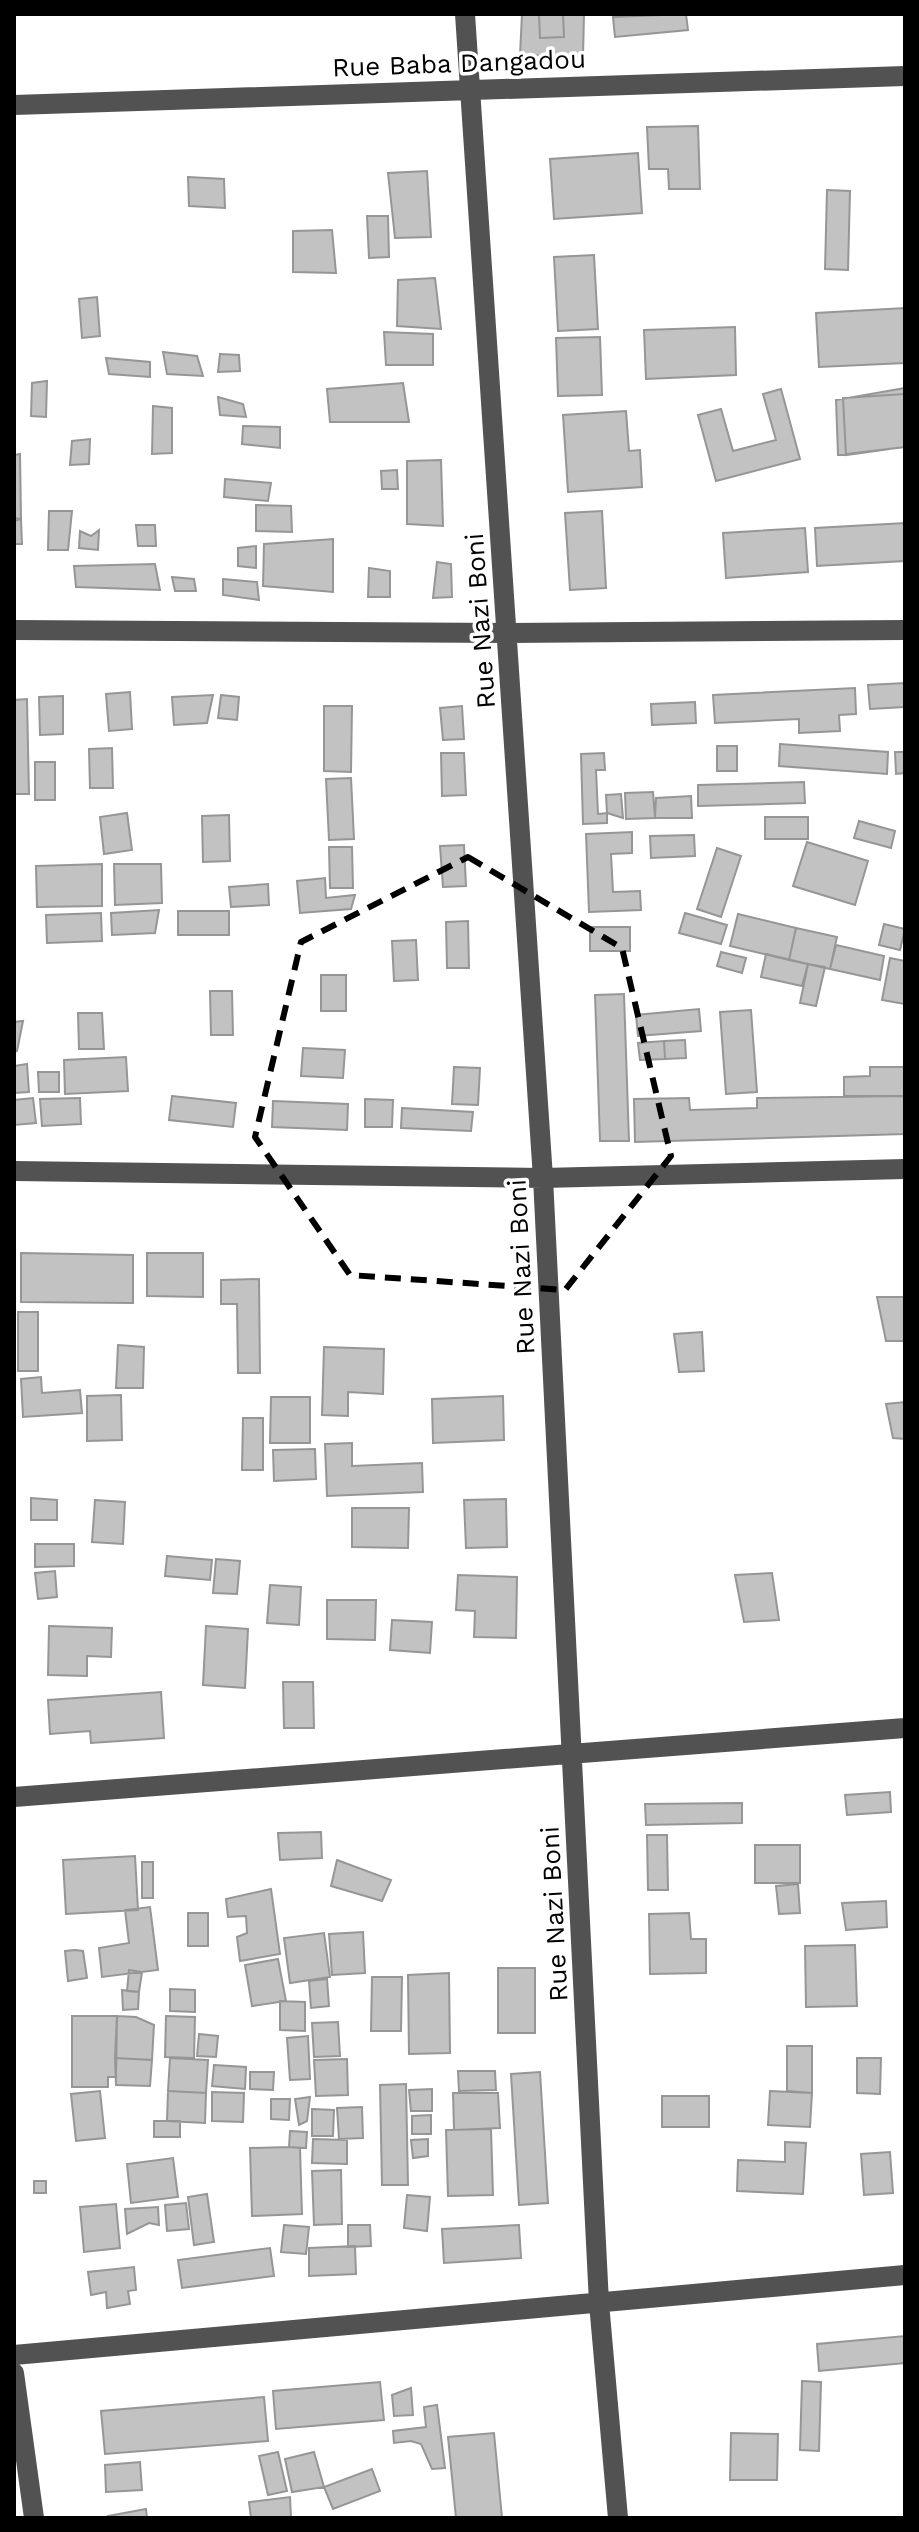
<svg xmlns="http://www.w3.org/2000/svg" width="919" height="2532" font-family="'Work Sans',sans-serif">
<rect width="100%" height="100%" fill="#fff"/>
<path fill="#c2c2c2" stroke="#969696" stroke-width="2" d="M522,14H584L583,57L520,55Z
M539,14H563L564,37L540,38Z
M686,14L688,30L615,37L613,17Z
M698,126L700,189H669L668,169H649L647,127Z
M638,153L642,213L554,219L550,159Z
M427,171L431,237L395,238L388,173Z
M188,177L224,179L225,208L189,206Z
M827,190L850,191L848,270L825,269Z
M367,216H388L389,257L369,258Z
M332,230L336,273L293,272V231Z
M594,255L598,329L558,331L554,257Z
M435,278L441,329L397,326L398,280Z
M97,297L100,336L82,338L79,299Z
M905,308V363L819,367L816,313Z
M735,327L736,375L646,379L644,330Z
M384,332L433,334V365H386Z
M600,337L602,395L558,396L556,338Z
M163,352L197,356L203,376L167,374Z
M220,354L239,355L240,371L218,372Z
M106,358L150,362V377L109,374Z
M47,381L46,417L31,416L32,383Z
M403,383L409,422H330L327,389Z
M905,388V447L838,455L836,400Z
M781,389L800,459L716,481L698,415L721,409L733,451L776,440L763,394Z
M905,394V447L846,455L843,398Z
M218,397L243,404L246,417L220,415Z
M153,406L172,408V453L152,454Z
M626,411L629,451L640,450L642,487L568,492L563,415Z
M243,426L280,427V448L242,444Z
M90,439L89,464L70,465L72,441Z
M20,454L21,519L14,518V455Z
M441,460L443,526L407,524V461Z
M397,470L398,489H382L381,471Z
M225,479L271,483L268,501L224,497Z
M256,505L291,506L292,532L256,531Z
M49,511H72L68,550H48Z
M602,511L606,588L570,590L565,513Z
M21,519L22,544H14V521Z
M905,523V561L817,566L815,528Z
M136,525H155L156,546H138Z
M805,528L808,572L726,578L723,533Z
M99,530L98,550L79,548L80,531L91,536Z
M333,539V592L263,586L264,544Z
M256,546V568L238,566V548Z
M437,562L451,564L452,597L433,598Z
M155,564L160,590L76,587L74,566Z
M369,568L390,571V597H368Z
M172,577L194,579L196,591H175Z
M223,579L257,582L259,600L223,595Z
M905,683V707L870,709L868,685Z
M855,688L856,714L839,715L840,731L799,733V719L715,723L713,695Z
M130,692L132,729L109,731L106,694Z
M213,695L207,723L174,725L172,697Z
M221,695L239,697L237,720L218,718Z
M63,696V734L40,735L39,697Z
M27,699L29,794H14V700Z
M695,702L696,723L652,725L651,704Z
M324,706H352L351,772L324,771Z
M462,706L464,739L443,740L440,708Z
M780,744L888,752L887,774L779,766Z
M717,746H737V771H717Z
M112,748L113,788H90L89,749Z
M895,752H905V773L896,774Z
M441,753H464L466,795L442,796Z
M604,753L605,770H596L598,814L607,813V823L583,824L581,754Z
M35,762H55V800H35Z
M351,778L354,839L329,840L326,779Z
M804,782L805,803L698,806V785Z
M653,792L655,818L626,819L625,793Z
M621,794L623,818L607,813L606,795Z
M691,796L692,818H655L656,798Z
M127,813L132,850L104,854L100,817Z
M229,815L230,861L203,862L202,816Z
M765,817H808V839H765Z
M859,821L895,831L891,848L854,838Z
M632,832V853L611,854L613,892L640,891L641,910L589,912L586,834Z
M694,835L695,856L651,858L650,836Z
M807,842L868,861L855,905L793,886Z
M464,845L466,886L443,887L440,846Z
M329,847H352L353,888H330Z
M717,848L741,856L721,917L697,909Z
M102,864V906L37,907L36,866Z
M114,864H161L162,903L115,905Z
M325,878L326,898L355,895L351,909L300,913L297,881Z
M268,884L269,905L231,907L229,887Z
M159,910L155,933L112,935L111,913Z
M178,911H229V935H178Z
M101,913L102,941L47,943L46,915Z
M685,913L727,925L721,944L679,933Z
M738,914L796,928L789,960L730,946Z
M468,921L469,968H447L446,922Z
M884,924L905,929L900,950L879,945Z
M590,927H630V951H590Z
M796,928L837,937L830,969L789,960Z
M416,940L418,980L394,981L392,941Z
M836,945L884,956L880,980L830,969Z
M721,952L746,958L742,973L717,966Z
M766,954L808,964L802,986L761,977Z
M890,958L905,961V1004L882,1000Z
M808,964L825,967L816,1006L800,1003Z
M321,975H346V1011H321Z
M210,991H232L233,1035H211Z
M624,994L629,1141H600L595,995Z
M699,1009L701,1031L638,1036L636,1015Z
M751,1010L757,1092L726,1094L720,1012Z
M78,1013H102L104,1049H79Z
M23,1021L17,1051L14,1052V1022Z
M685,1040L686,1058L665,1059L664,1041Z
M664,1041L665,1059L640,1060L638,1043Z
M303,1048L345,1050L343,1078L301,1076Z
M126,1057L128,1091L65,1094L64,1060Z
M27,1064L29,1092L14,1093V1066Z
M454,1067L480,1068L478,1105L452,1104Z
M870,1067H904V1096H844V1077L870,1076Z
M38,1072H59V1092H39Z
M172,1096L236,1103L233,1127L169,1120Z
M904,1096V1134L635,1142L634,1099L689,1098L690,1110L757,1108V1098Z
M33,1098L36,1123L14,1125V1100Z
M80,1098L81,1124L42,1126L40,1099Z
M365,1099L393,1100L392,1127H365Z
M273,1101L348,1104L347,1130L272,1127Z
M402,1108L473,1112L471,1131L401,1128Z
M21,1253L133,1255V1303L21,1302Z
M147,1253H203V1297L147,1296Z
M259,1279L260,1373H238L237,1304H221V1280Z
M877,1297H905V1341H886Z
M18,1312H38V1371H18Z
M702,1332L704,1371L679,1372L674,1334Z
M118,1345L144,1347L143,1388H116Z
M324,1347L384,1349L383,1394L348,1392V1416L322,1415Z
M41,1377L42,1393L80,1390L82,1413L23,1417L21,1379Z
M121,1395L122,1440L87,1441V1396Z
M503,1396L504,1440L433,1443L432,1399Z
M271,1397H310V1443H270Z
M905,1402V1439L893,1438L886,1404Z
M243,1418H263V1470H242Z
M352,1443V1466L422,1463L423,1492L327,1496L325,1444Z
M315,1449L316,1479L274,1481L273,1450Z
M31,1498L57,1500V1520H31Z
M506,1499L507,1547L466,1548L464,1500Z
M95,1500L125,1502L123,1544L92,1542Z
M352,1508H409L408,1548L352,1547Z
M35,1544H74V1566L35,1567Z
M167,1556L212,1560L210,1580L165,1576Z
M216,1559L240,1561L237,1594L213,1593Z
M55,1571L57,1597L38,1599L35,1573Z
M772,1573L779,1620L744,1622L735,1575Z
M458,1575L517,1577L516,1638L474,1637L475,1611L456,1610Z
M270,1585L301,1587L299,1625L267,1623Z
M327,1600H376L375,1640L327,1639Z
M392,1620L432,1622L430,1653L390,1650Z
M49,1626L112,1628L111,1657L87,1656V1676L48,1675Z
M206,1626L248,1629L245,1688L203,1685Z
M283,1682H313L314,1728H284Z
M161,1692L164,1738L91,1743L90,1731L50,1734L48,1700Z
M890,1792L891,1812L847,1815L845,1795Z
M742,1803V1823L646,1825L645,1804Z
M321,1832L322,1858L280,1860L278,1833Z
M647,1835H667L668,1890H648Z
M755,1845H800V1883H755Z
M135,1856L138,1910L66,1914L63,1860Z
M337,1860L391,1880L382,1901L331,1886Z
M142,1862H153V1898H142Z
M798,1884L800,1913L779,1914L776,1886Z
M271,1889L280,1954L240,1961L237,1937L247,1933L246,1916L228,1917L226,1899Z
M886,1901L887,1927L846,1930L842,1903Z
M150,1907L158,1970L102,1977L99,1948L129,1943L125,1910Z
M188,1913H208V1946H188Z
M689,1913L691,1939H706V1973L650,1974L649,1914Z
M363,1932L365,1973L332,1975L329,1934Z
M324,1933L330,1977L290,1983L284,1938Z
M855,1945L857,2006L806,2007L805,1946Z
M75,1950L83,1951L87,1978L68,1981L65,1951Z
M278,1959L286,2001L252,2006L245,1965Z
M498,1968H535V2033H498Z
M129,1970L142,1972L139,1992L127,1991Z
M449,1973L450,2053L409,2054L408,1975Z
M372,1977H402L401,2031H371Z
M327,1979L329,2006L311,2008L309,1981Z
M170,1989L195,1990V2012L170,2011Z
M122,1990L139,1992L138,2009L123,2010Z
M280,2001L305,2002V2031L280,2030Z
M72,2016H117L116,2077H108V2087H72Z
M117,2016L136,2017L154,2025L152,2060L115,2058Z
M166,2016L195,2017L194,2058L165,2057Z
M338,2022L340,2056L314,2057L312,2023Z
M199,2034L218,2036L216,2057L197,2056Z
M308,2036L310,2079L290,2080L287,2038Z
M787,2046H812V2093L787,2091Z
M115,2058L152,2060L150,2086L116,2085Z
M170,2058L208,2060L206,2093L168,2091Z
M857,2058H881L880,2094L857,2093Z
M347,2059L348,2095L316,2096L314,2060Z
M214,2065L246,2067L245,2089L212,2086Z
M458,2071H495L496,2090L459,2091Z
M250,2072H274L273,2090L250,2089Z
M540,2072L548,2203L519,2205L511,2074Z
M406,2084L408,2185H382L380,2085Z
M432,2089V2111H411L409,2090Z
M100,2091L105,2138L76,2141L71,2094Z
M168,2091L206,2093L205,2123L167,2121Z
M770,2091L812,2093L810,2127L768,2125Z
M212,2092L244,2093L243,2122L212,2121Z
M453,2093H498L500,2128L454,2130Z
M662,2096H709V2127H662Z
M310,2097L307,2121L299,2125L295,2099Z
M271,2099H290L289,2120L271,2119Z
M362,2107L363,2138L339,2139L337,2108Z
M312,2109L334,2110L333,2136H312Z
M431,2115V2134H412V2116Z
M154,2121H180V2137H154Z
M491,2129L493,2195L448,2196L446,2130Z
M290,2131L307,2132L306,2148L289,2147Z
M313,2139L347,2140V2164L312,2163Z
M428,2139V2156L413,2158L411,2140Z
M785,2142L806,2143L803,2194L737,2191L738,2160L785,2162Z
M289,2147L300,2148L302,2214L252,2216L250,2148Z
M890,2152L893,2193L864,2195L861,2154Z
M173,2158L178,2197L131,2203L127,2164Z
M341,2170L342,2224L314,2225L312,2171Z
M34,2181H46V2193H34Z
M207,2194L214,2242L194,2245L188,2197Z
M407,2195L430,2197L427,2231L404,2228Z
M186,2203L189,2229L167,2231L165,2205Z
M116,2204L120,2248L84,2252L80,2207Z
M158,2207L159,2225L149,2223L127,2234L125,2209Z
M284,2225L309,2227L306,2254L281,2252Z
M348,2225H370L371,2246L348,2247Z
M519,2225L521,2258L444,2263L442,2229Z
M355,2246L356,2274L309,2276V2248Z
M270,2248L274,2276L182,2288L178,2260Z
M134,2267L136,2290L128,2291L130,2304L107,2308L106,2292L91,2295L88,2272Z
M905,2336V2363L819,2371L817,2344Z
M802,2381L821,2382L819,2451L800,2450Z
M380,2382L384,2420L276,2429L273,2391Z
M411,2388L413,2415L394,2416L392,2395Z
M264,2397L268,2441L105,2454L101,2411Z
M437,2405L445,2468L432,2469L421,2444L411,2441L394,2443L393,2431L426,2427L424,2407Z
M494,2433L502,2518H456L448,2437Z
M731,2433L778,2434L777,2480H730Z
M278,2452L287,2491L268,2495L259,2456Z
M314,2452L324,2487L292,2492L285,2459Z
M140,2462L142,2490L106,2492L105,2465Z
M372,2469L380,2491L333,2509L324,2487Z
M290,2497L291,2518H251L249,2502Z
M146,2509L147,2518H109L108,2516Z"/>
<g fill="none" stroke-linecap="round" stroke-linejoin="round">
<path stroke="#525252" stroke-width="20" d="M465,14L543,1178L599,2303L618,2518
M14,105L905,76
M14,630L507,633L905,630
M14,1171L543,1178L905,1169
M14,1797L905,1728
M14,2355L905,2275
M14,2373L34,2518"/>
</g>
<path fill="none" stroke="#000" stroke-width="6" stroke-dasharray="16 10" stroke-linejoin="round" d="M468,857L622,948L671,1156L565,1290L350,1275L255,1137L301,942Z"/>
<g text-anchor="middle" stroke-width="7" stroke-linejoin="round" paint-order="stroke">
<g font-size="26" fill="#000" stroke="#fff">
<text transform="translate(459 63) rotate(-2)" y="9">Rue Baba Dangadou</text>
<text transform="translate(480 621) rotate(-94)" y="9">Rue Nazi Boni</text>
<text transform="translate(521 1267) rotate(-93)" y="9">Rue Nazi Boni</text>
<text transform="translate(554 1914) rotate(-93)" y="9">Rue Nazi Boni</text>
</g>
</g>
<rect width="919" height="2532" fill="none" stroke="#000000" stroke-width="32"/>
</svg>
